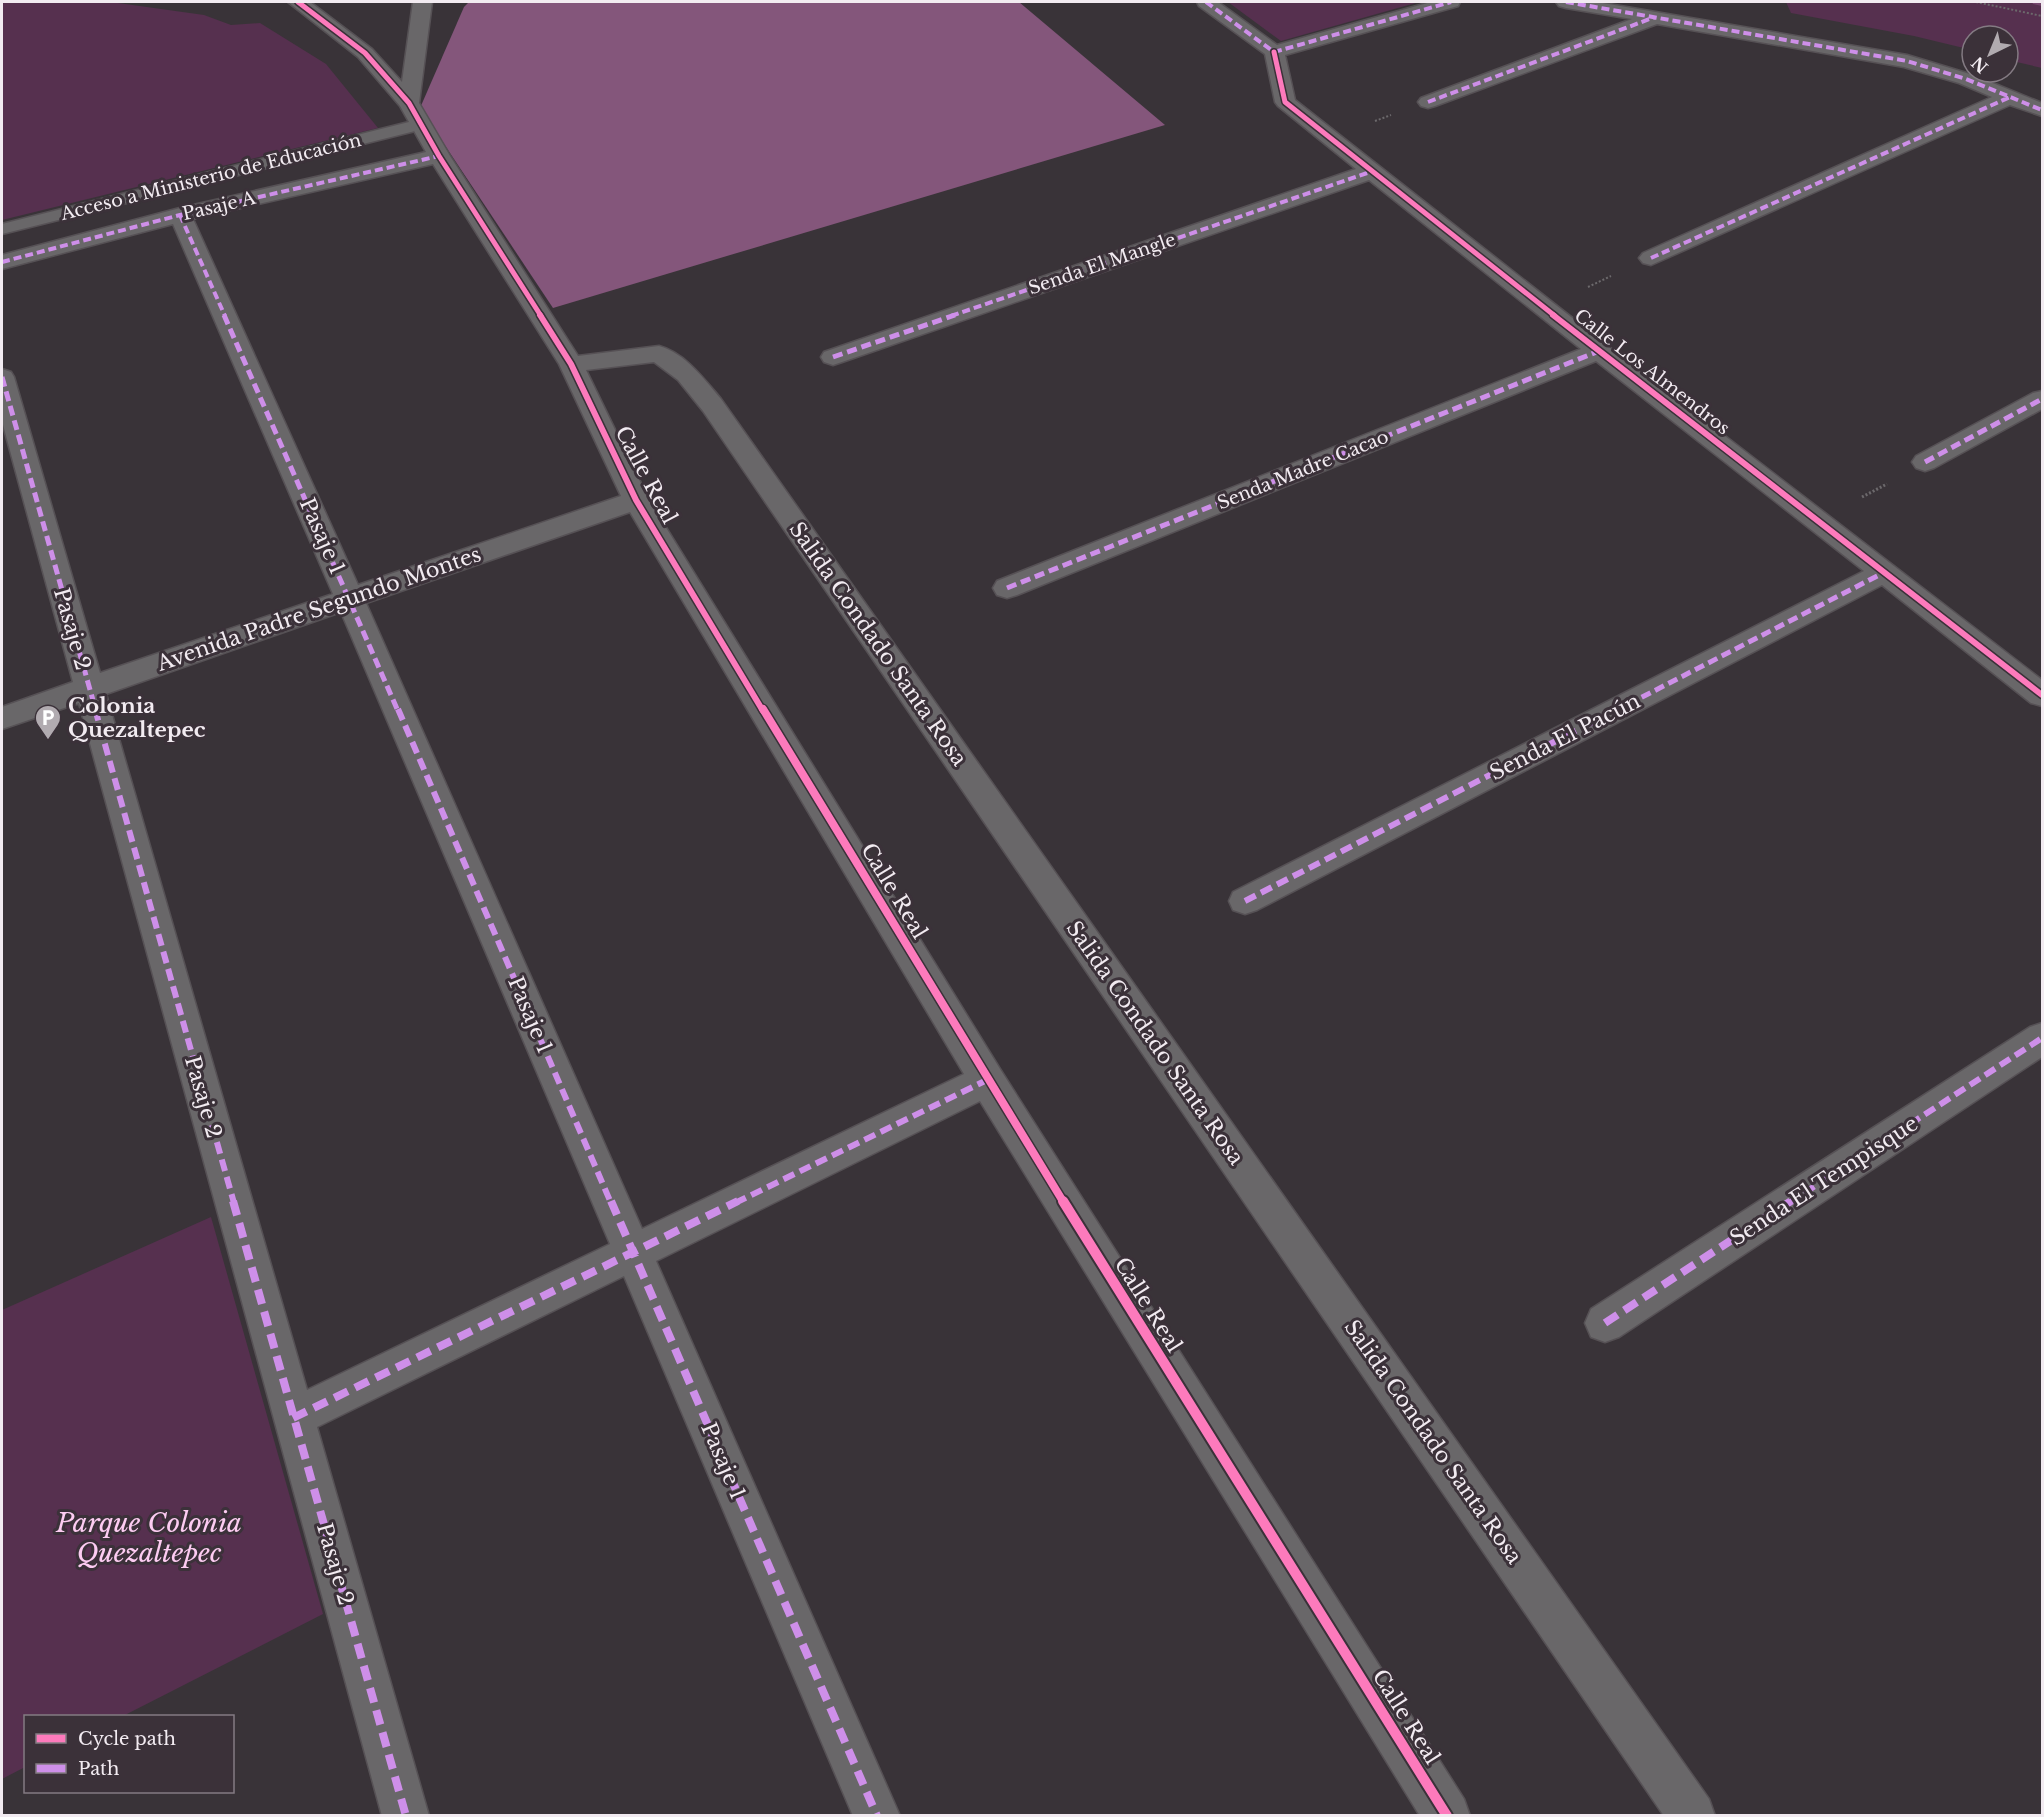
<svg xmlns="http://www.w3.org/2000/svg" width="2044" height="1817" font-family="'Libre Baskerville',serif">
<rect width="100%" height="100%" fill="#393338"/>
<path fill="#56304f" d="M2,2H111L204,15L231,25L260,23L326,64L378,128L2,220Z
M1228,2H1419L1281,41Z
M1786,2H2042V68L2008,60V36H1972V50L1914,36L1791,13Z
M211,1217L323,1614L123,1716H26L25,1767L2,1779V1310Z"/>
<path fill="#84567b" d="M469,2H1019L1165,125L553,308L420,108L464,7Z"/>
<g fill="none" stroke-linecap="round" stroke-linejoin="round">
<path fill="#75466d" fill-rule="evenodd" d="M2032,2H2042V6L2033,4Z"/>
<defs>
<path id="lane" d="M421,119L427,120L430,124L427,128L2,234V224Z"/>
<path id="street" d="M288,2H310L372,49L402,82L413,2H432L419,103L450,156L578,356L659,346C685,353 704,379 721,399L1709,1799L1715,1816H1664L703,411L678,380L654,362L586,370L649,500L1000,1069L1464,1799L1470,1816H1420L980,1101L656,1261L900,1816H853L624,1276L317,1427L429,1816H382L79,703L2,729V707L73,682L2,421V369L11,372L14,377L100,673L333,594L173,224L2,269V255L180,208L426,152L400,106L358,57ZM433,164L559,364L621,496L358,585L193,219ZM630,512L964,1074L642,1229L366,603ZM341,612L610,1244L307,1390L106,694Z
M1197,2H1218L1277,45L1431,2H1460L1458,6L1285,55L1295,100L1608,346L2042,680V706L2031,703L1882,585L1257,910L1245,914L1233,910L1229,901L1233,892L1864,571L1596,361L1017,595L1007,598L997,595L993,588L997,581L1581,349L1369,180L842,362L833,365L824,362L821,357L824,352L1356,169L1278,106L1275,102L1265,54L1199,6Z
M1556,2H1597L1907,55L1973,75L2042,103V116L2010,105L1651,265L1643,263L1639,258L1643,253L1992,97L1959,83L1904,67L1657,24L1435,106L1428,108L1421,106L1418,102L1421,98L1632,19L1566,8L1559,6Z
M2042,391V409L1934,468L1925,471L1916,468L1912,462L1916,456L2033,393Z
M2042,1023V1057L1619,1337L1605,1342L1591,1337L1585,1323L1591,1309L2030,1027Z"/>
</defs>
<use href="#lane" stroke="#565155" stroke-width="3"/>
<use href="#street" stroke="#565155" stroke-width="3"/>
<path stroke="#6c696c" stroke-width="2" stroke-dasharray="2 2" stroke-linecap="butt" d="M1976,2L2042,16
M1375,121L1391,115
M1588,287L1611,276"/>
<path stroke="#6c696c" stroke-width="3" stroke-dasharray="2 2" stroke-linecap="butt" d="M1862,497L1887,484"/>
<use href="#lane" fill="#696769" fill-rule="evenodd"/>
<use href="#street" fill="#696769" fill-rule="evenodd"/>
<path stroke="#ce8fe9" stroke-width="4" stroke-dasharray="8 4" stroke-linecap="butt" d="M1206,2L1274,52
M1566,2L1907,61L1966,79L2042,110
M1274,52L1451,2
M1428,102L1655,17
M180,215L225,316
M1651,258L2010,97
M2,262L180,215L439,156
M951,316L1370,172"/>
<path stroke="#ce8fe9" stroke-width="5" stroke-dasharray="10 5" stroke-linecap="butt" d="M224,315L398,711
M833,357L955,315
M2,377L96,711
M1925,462L2042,399
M1007,588L1599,351
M1615,711L1885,572"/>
<path stroke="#ce8fe9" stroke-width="6" stroke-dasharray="12 6" stroke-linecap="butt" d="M95,709L234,1203
M398,709L611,1203
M1245,901L1618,709
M735,1203L987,1080
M1789,1203L2042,1038"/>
<path stroke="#ce8fe9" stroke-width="8" stroke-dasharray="15 8" stroke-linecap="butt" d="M233,1201L406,1816
M611,1201L877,1816
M1605,1323L1791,1201
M293,1418L738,1201"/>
<defs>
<path id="cycleway-far3" d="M298,2L365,53L409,103L439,156L541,316
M1274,52L1285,102L1555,316"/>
<path id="cycleway-far2" d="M540,315L571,364L636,500L763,711
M1553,315L2042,695"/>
<path id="cycleway-far1" d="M763,709L1064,1203"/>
<path id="cycleway" d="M1063,1201L1447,1816"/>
</defs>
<use href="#cycleway-far3" stroke="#3b3139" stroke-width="8"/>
<use href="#cycleway-far2" stroke="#3b3139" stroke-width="9"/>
<use href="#cycleway-far1" stroke="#3b3139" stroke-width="11"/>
<use href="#cycleway" stroke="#3b3139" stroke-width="14"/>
<use href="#cycleway-far3" stroke="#fd7abc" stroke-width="5"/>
<use href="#cycleway-far2" stroke="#fd7abc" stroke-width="6"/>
<use href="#cycleway-far1" stroke="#fd7abc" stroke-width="8"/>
<use href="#cycleway" stroke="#fd7abc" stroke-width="10"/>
</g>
<defs>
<symbol id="parking-pin" viewBox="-11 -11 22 30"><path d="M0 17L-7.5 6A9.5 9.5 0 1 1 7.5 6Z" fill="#b1abb0" stroke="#3b3139"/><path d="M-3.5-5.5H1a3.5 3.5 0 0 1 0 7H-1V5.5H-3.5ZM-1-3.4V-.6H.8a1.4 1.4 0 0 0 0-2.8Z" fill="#fff"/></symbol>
</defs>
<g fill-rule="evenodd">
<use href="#parking-pin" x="33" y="703" width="30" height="40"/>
</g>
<g text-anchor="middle" stroke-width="6" stroke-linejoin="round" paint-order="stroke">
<g font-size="18" fill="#f2ebf1" stroke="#3b3139">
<text transform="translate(211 177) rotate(-14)" y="6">Acceso a Ministerio de Educación</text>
<text transform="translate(219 206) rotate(-13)" y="6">Pasaje A</text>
<text transform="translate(1102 264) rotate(-19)" y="6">Senda El Mangle</text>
<text transform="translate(1652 372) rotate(38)" y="6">Calle Los Almendros</text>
<text transform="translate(1303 470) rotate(-22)" y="6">Senda Madre Cacao</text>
</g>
<g font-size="21" fill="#f2ebf1" stroke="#3b3139">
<text transform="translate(646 475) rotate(62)" y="7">Calle Real</text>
<text transform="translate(322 536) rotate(66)" y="7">Pasaje 1</text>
<text transform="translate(319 609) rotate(-19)" y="7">Avenida Padre Segundo Montes</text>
<text transform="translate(72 629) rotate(74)" y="7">Pasaje 2</text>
<text transform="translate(878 644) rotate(55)" y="7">Salida Condado Santa Rosa</text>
<text transform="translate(1565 737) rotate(-27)" y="7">Senda El Pacún</text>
<text transform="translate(894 891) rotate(59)" y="7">Calle Real</text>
<text transform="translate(530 1015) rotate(67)" y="7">Pasaje 1</text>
<text transform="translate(1155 1043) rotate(55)" y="7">Salida Condado Santa Rosa</text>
<text transform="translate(203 1097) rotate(74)" y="7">Pasaje 2</text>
<text transform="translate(1824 1181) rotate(-33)" y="7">Senda El Tempisque</text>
<text transform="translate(1148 1305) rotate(58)" y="7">Calle Real</text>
<text transform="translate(1433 1442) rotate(55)" y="7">Salida Condado Santa Rosa</text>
<text transform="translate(723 1461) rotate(67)" y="7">Pasaje 1</text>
<text transform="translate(335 1564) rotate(74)" y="7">Pasaje 2</text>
<text transform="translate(1406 1717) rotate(58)" y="7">Calle Real</text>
</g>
<g font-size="21" font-weight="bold" fill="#f2ebf1" stroke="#3b3139" text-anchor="start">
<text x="68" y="713">Colonia<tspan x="68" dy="24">Quezaltepec</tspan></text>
</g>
<g font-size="26" font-style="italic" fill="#fdccf2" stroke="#3b3139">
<text x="149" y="1532">Parque Colonia<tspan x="149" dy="30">Quezaltepec</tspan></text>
</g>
</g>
<rect width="2044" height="1817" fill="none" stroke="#f2ebf1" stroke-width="6"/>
<rect x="24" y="1715" width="210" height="78" fill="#3b3139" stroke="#847b83" stroke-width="1.5"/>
<rect x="36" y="1734" width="30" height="9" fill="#fd7abc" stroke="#847b83" stroke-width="1.5"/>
<text x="78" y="1745" font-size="18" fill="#f2ebf1">Cycle path</text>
<rect x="36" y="1764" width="30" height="9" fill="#ce8fe9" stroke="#847b83" stroke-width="1.5"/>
<text x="78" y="1775" font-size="18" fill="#f2ebf1">Path</text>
<g transform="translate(1990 54) rotate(223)"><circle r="28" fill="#3b3139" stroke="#847b83" stroke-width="1.5"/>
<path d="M0-4.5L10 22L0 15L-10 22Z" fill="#b1abb0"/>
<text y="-9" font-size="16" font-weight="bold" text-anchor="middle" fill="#f2ebf1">N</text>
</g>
</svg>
